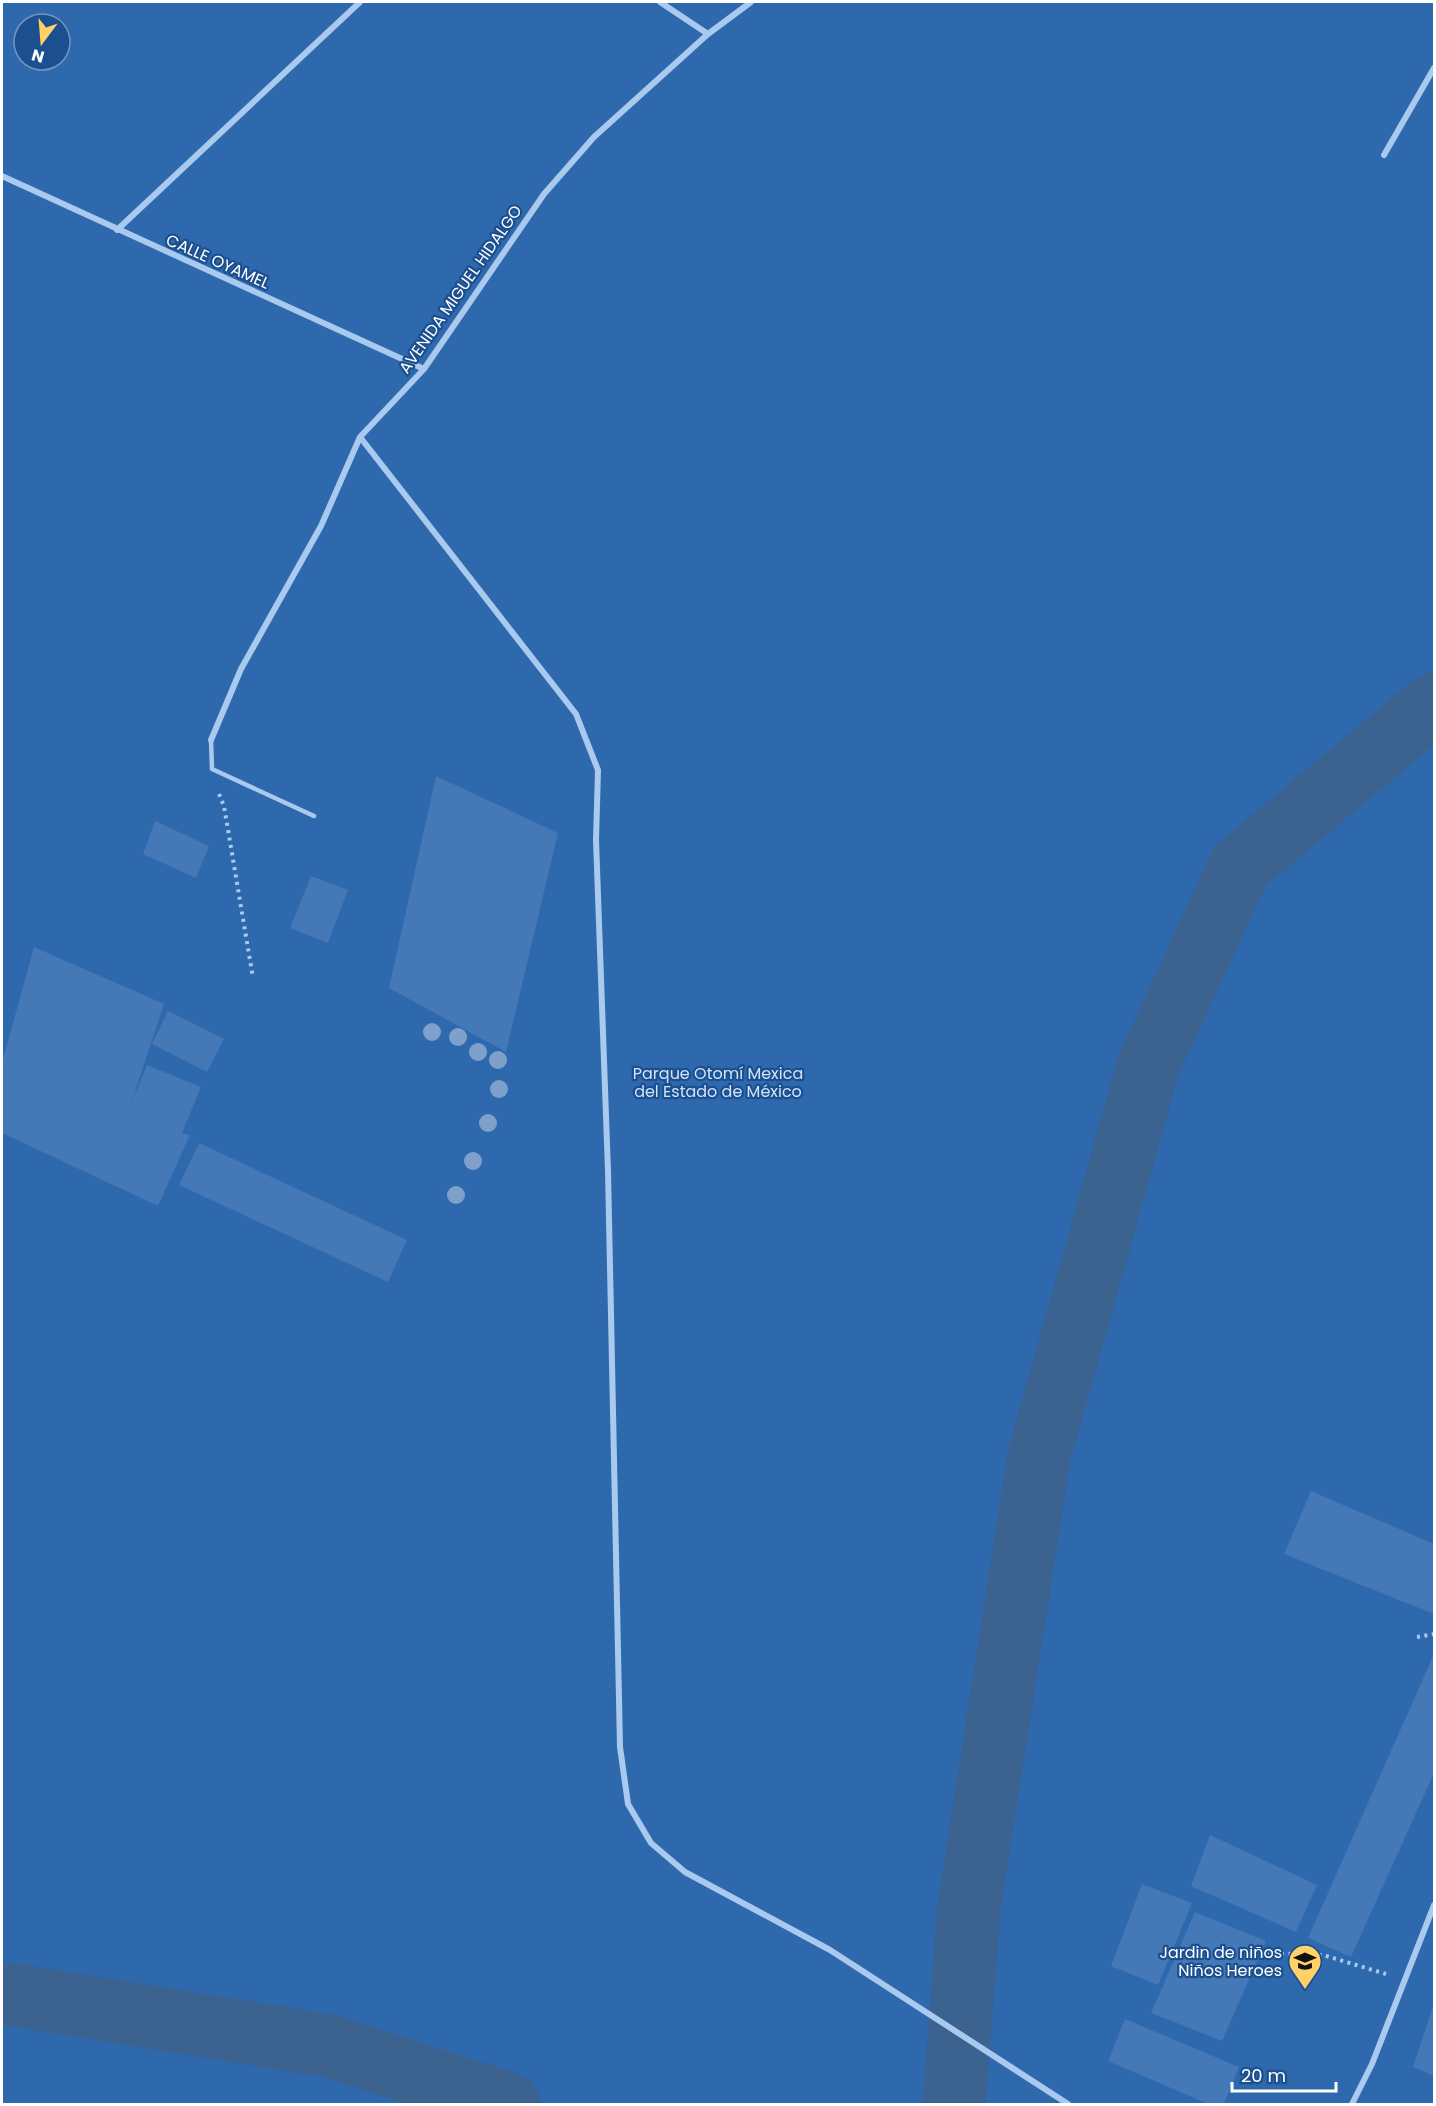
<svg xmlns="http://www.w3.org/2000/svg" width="1436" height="2106" font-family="Poppins,sans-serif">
<rect width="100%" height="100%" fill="#1b4f8f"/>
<path fill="#2e69ad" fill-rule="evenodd" d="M2,2H1434V2104H2ZM24,24H60V60H24Z"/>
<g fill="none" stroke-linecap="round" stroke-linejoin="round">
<path stroke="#3c6290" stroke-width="63" d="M2,1993L330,2046L509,2104
M954,2104L969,1908L1039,1456L1149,1064L1240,866L1434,704"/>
</g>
<path fill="#4478b7" d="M436,776L558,833L506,1052L389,988Z
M155,821L209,846L196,878L143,854Z
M311,876L348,890L328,943L290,928Z
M34,947L164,1004L131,1104L147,1065L201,1087L182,1133L190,1135L158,1206L2,1133V1063Z
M168,1011L224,1039L207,1072L152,1044Z
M199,1143L407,1240L388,1282L179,1185Z
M1311,1491L1434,1544V1614L1284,1554Z
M1434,1654V1773L1351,1957L1308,1938Z
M1210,1835L1317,1885L1296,1932L1191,1886Z
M1142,1884L1192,1903L1158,1985L1111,1966Z
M1195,1912L1266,1941L1222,2041L1151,2013Z
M1434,2004V2076L1413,2067Z
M1125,2019L1239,2067L1224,2104H1208L1108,2061Z"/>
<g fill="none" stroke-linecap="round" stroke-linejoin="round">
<path stroke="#a9c9ee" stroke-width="4" stroke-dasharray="3 4.5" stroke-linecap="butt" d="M219,794L224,806L253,978
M1417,1637L1434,1634
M1266,1953L1323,1955L1386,1974"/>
<path stroke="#a9c9ee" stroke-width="4.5" d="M211,740L212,769L314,816"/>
<path stroke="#a9c9ee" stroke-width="6" d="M660,2L708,34
M1384,155L1434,68
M2,176L424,369
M117,230L360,2
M360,437L576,714L598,770L596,840L608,1171L620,1747L628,1804L651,1843L685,1872L830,1950L1068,2104
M211,740L241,669L321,526L360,437L424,369L544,194L594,137L708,34L751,2
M1352,2104L1372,2064L1434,1905"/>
</g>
<g fill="#7ea0ca">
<circle cx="432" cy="1032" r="9"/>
<circle cx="458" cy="1037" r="9"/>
<circle cx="478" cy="1052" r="9"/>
<circle cx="498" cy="1060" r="9"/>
<circle cx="499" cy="1089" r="9"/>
<circle cx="488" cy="1123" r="9"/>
<circle cx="473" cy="1161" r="9"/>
<circle cx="456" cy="1195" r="9"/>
</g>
<defs>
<symbol id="school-pin" viewBox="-11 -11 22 30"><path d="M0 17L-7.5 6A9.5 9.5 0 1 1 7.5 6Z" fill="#ffd166" stroke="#1b4f8f"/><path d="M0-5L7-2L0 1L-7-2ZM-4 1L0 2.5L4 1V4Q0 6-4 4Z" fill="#111"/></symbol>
</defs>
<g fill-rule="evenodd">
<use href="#school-pin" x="1286" y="1942" width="38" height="52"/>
</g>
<g text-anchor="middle" stroke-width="4.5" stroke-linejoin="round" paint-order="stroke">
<g font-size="16" fill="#fff" stroke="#1b4f8f">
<text transform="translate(218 261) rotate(24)" y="6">CALLE OYAMEL</text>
<text transform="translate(460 289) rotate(-55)" y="6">AVENIDA MIGUEL HIDALGO</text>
</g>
<g font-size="16" fill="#cfe3fa" stroke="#1b4f8f">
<text x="718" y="1079">Parque Otomí Mexica<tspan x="718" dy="18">del Estado de México</tspan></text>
</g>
<g font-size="16" fill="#fff" stroke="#1b4f8f" text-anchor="end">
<text x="1282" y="1958">Jardin de niños<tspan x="1282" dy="18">Niños Heroes</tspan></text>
</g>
</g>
<rect width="1436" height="2106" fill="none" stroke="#ffffff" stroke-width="6"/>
<g transform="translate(42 42) rotate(196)"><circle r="28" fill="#1b4f8f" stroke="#7695bc" stroke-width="1.5"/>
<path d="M0-4.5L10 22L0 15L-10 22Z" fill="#ffd166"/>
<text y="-9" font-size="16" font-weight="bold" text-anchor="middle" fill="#ffffff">N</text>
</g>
<path d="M1232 2082v9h104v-9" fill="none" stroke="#ffffff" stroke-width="3"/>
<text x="1241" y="2082" font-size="18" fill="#ffffff" stroke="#1b4f8f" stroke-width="4.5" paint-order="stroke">20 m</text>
</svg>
